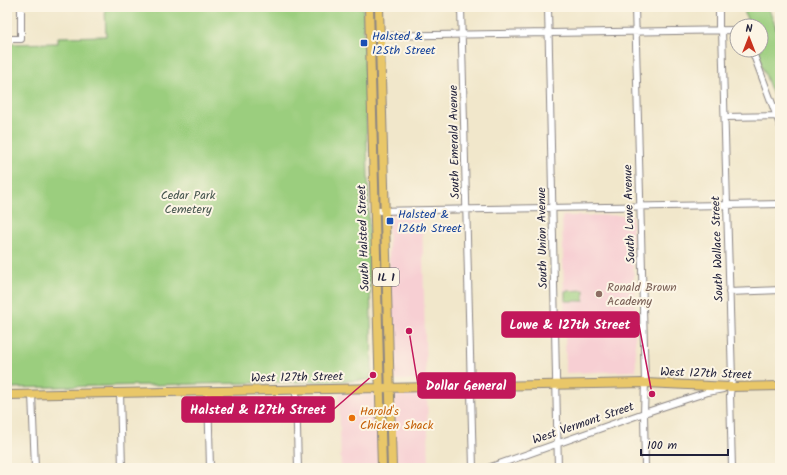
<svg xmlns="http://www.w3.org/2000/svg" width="787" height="475" font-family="Kalam,sans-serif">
<rect width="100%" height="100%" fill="#fcf5e5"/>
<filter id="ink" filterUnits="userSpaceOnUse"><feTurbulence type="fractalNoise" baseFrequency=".025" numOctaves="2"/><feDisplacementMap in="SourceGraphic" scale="8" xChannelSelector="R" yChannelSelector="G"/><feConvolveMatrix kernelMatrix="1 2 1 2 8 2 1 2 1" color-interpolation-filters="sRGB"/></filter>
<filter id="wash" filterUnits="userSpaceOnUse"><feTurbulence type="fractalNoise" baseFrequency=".012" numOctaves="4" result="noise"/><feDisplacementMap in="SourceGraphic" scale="16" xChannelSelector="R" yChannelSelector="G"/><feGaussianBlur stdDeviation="0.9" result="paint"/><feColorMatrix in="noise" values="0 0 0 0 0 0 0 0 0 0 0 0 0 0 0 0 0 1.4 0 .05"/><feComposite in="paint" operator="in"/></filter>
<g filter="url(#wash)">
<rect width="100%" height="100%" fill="#f1e7cb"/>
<path fill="#f7cfd3" d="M388,212H422L426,380H392Z
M632,215L636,371L566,373L562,216Z
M427,392L429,468H341L339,393Z"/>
<path fill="#9bce7e" stroke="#5e785c" d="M105,7H363L368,175L372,369L370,379L367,380L346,381L7,388V44L58,43V37L106,36Z
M743,7H768L780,37V114L756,50H761V26H749Z
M584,290V301H565V291Z"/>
</g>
<g filter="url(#ink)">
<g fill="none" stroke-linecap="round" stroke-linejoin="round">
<defs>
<path id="minor" d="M461,7L473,468
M548,7L558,468
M635,7L645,383L644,413L645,468
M719,7V30
M780,28V30
M722,30L732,379L730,395L732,468
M370,36L737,30
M7,39H21V7
M752,50L780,125
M725,117L777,116
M374,211L780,204
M729,292L780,290
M296,389L298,468
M208,391L210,468
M120,392L122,468
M32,394L35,468
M488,468L644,413L708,392L723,389"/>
<path id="major" d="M369,7L382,468
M379,7L392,468
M7,395L645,383L731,387L780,386"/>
</defs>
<use href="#minor" stroke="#8a8483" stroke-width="8"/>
<use href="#major" stroke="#8a8483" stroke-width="10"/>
<use href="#minor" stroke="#fff" stroke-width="6"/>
<use href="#major" stroke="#e9c769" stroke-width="8"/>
</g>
</g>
<g fill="#1a4fb4" stroke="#fcf5e5" stroke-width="1.5">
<rect x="360" y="39" width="8" height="8" rx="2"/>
<rect x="386" y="217" width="8" height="8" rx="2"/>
</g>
<circle fill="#8d6e63" stroke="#fcf5e5" stroke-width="1.5" cx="599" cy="294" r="4"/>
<circle fill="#e8710a" stroke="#fcf5e5" stroke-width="1.5" cx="352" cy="418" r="4"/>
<g text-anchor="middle" stroke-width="4" stroke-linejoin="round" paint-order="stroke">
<rect fill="#fcf5e5" stroke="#63616e" stroke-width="1" x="373" y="268" width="26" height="18" rx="3"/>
<g font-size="11" font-weight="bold" fill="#22223b">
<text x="386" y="281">IL 1</text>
</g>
<g font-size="12" fill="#164399" stroke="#fcf5e5" text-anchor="start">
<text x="372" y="40">Halsted &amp;<tspan x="372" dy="14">125th Street</tspan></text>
<text x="398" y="218">Halsted &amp;<tspan x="398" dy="14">126th Street</tspan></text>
</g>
<g font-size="12" fill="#22223b" stroke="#fcf5e5">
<text transform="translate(454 142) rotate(-91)" y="4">South Emerald Avenue</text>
<text transform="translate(629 214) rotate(-92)" y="4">South Lowe Avenue</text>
<text transform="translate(363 238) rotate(-92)" y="4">South Halsted Street</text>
<text transform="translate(542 238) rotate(-91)" y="4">South Union Avenue</text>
<text transform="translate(717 249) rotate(-92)" y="4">South Wallace Street</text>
<text transform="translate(706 373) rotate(2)" y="4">West 127th Street</text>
<text transform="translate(297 377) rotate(-1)" y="4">West 127th Street</text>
<text transform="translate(583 423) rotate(-19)" y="4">West Vermont Street</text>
</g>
<g font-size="12" fill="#46564f" stroke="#fcf5e5">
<text x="188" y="199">Cedar Park<tspan x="188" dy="14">Cemetery</tspan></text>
</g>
<g font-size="12" fill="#785e54" stroke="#fcf5e5" text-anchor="start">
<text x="607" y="291">Ronald Brown<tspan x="607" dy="14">Academy</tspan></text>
</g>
<g font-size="12" fill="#c56008" stroke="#fcf5e5" text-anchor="start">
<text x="360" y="415">Harold's<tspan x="360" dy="14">Chicken Shack</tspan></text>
</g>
</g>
<path fill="none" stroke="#c2185b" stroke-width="1.5" d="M652 394L639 325M409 331L418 385M373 375L334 409"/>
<g fill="#c2185b" stroke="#fcf5e5" stroke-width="1.5">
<circle cx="652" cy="394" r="4"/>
<circle cx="409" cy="331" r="4"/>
<circle cx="373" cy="375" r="4"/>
</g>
<g fill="#c2185b" stroke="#c2185b" stroke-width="1.5">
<rect x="502" y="312" width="137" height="25" rx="4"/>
<rect x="418" y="373" width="97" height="25" rx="4"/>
<rect x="182" y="397" width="152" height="25" rx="4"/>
</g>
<g font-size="13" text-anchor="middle" font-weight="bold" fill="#fff">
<text x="570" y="329">Lowe &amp; 127th Street</text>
<text x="466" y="390">Dollar General</text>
<text x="258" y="414">Halsted &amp; 127th Street</text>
</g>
<rect width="787" height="475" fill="none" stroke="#fcf5e5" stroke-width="24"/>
<g transform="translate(749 38)"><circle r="19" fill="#fcf5e5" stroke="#a5a1a1"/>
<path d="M0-3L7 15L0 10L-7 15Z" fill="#c8321e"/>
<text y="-6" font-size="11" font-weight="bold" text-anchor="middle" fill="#22223b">N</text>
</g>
<path d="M641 449v6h87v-6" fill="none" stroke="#22223b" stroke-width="2"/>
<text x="647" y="449" font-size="12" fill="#22223b" stroke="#fcf5e5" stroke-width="3" paint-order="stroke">100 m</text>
</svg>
